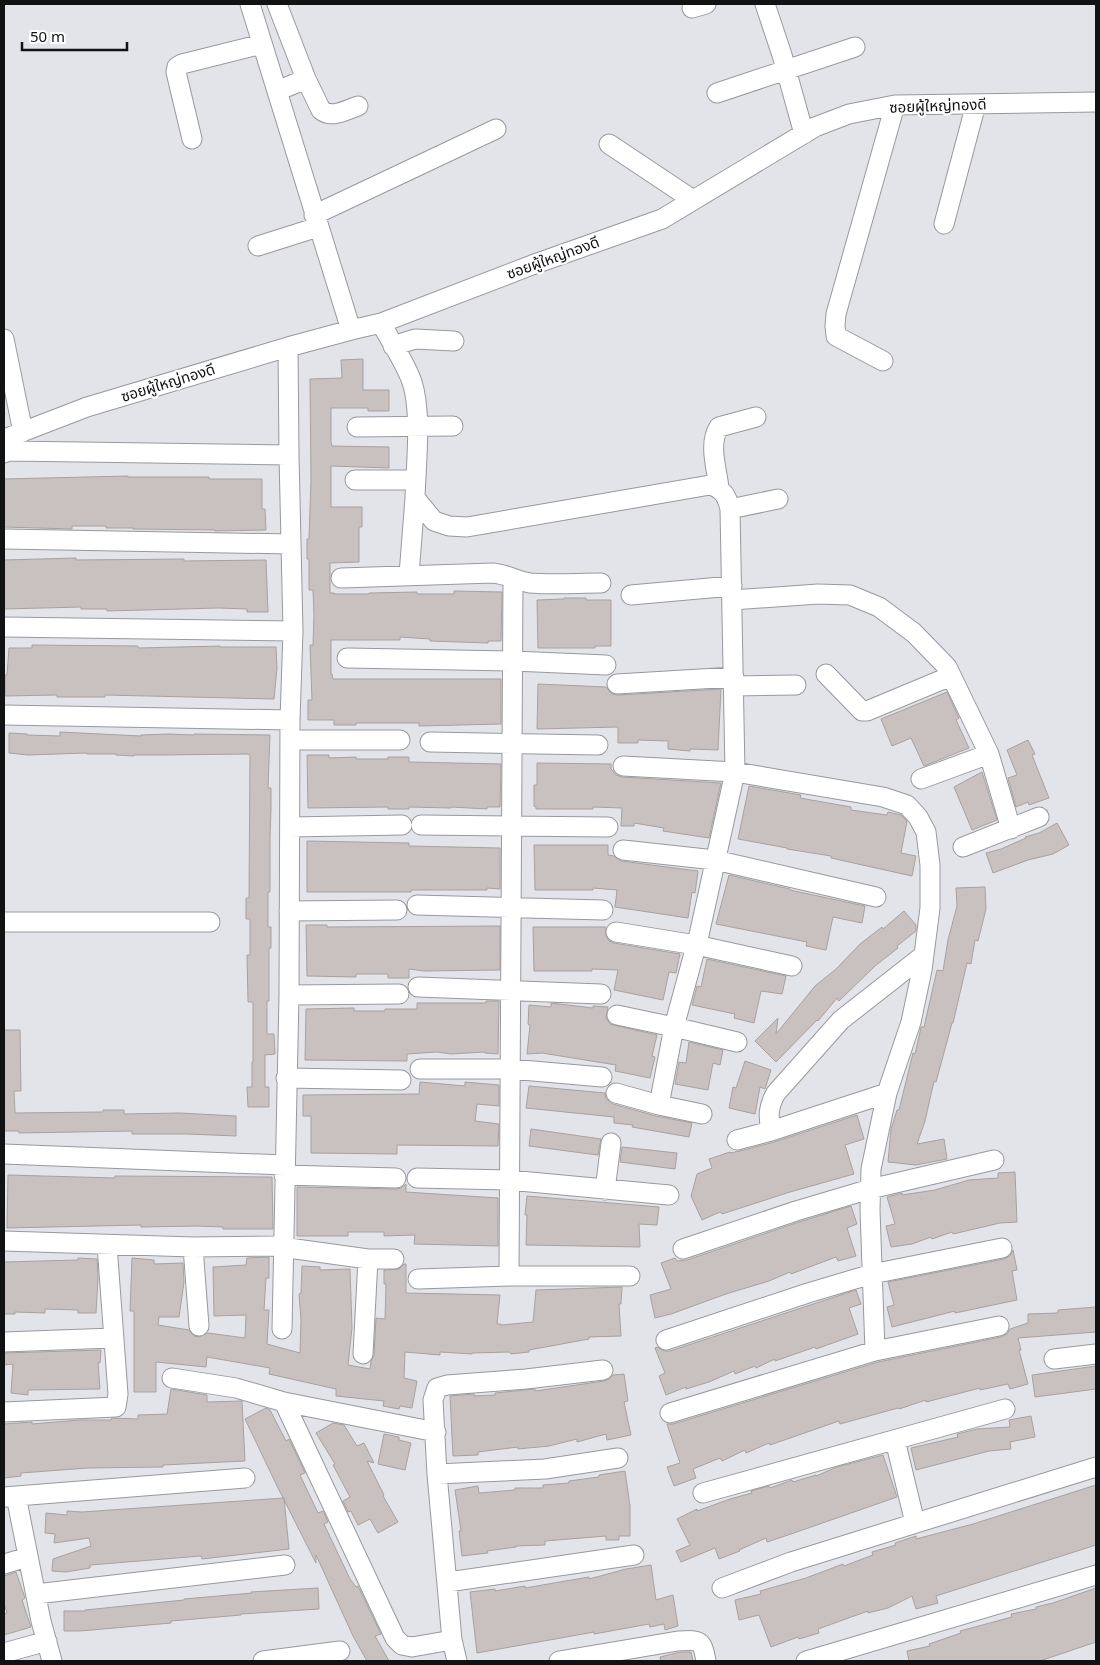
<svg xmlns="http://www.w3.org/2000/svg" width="1100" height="1665" font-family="'Noto Sans','Noto Sans Thai',sans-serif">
<rect width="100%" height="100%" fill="#e3e4ea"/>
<path fill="#c8c1bf" stroke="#a8a19f" d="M363,359V390H389V411H368V408H331V442L332,446L389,447V468L331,466V507H362V527H359V562L330,563V593H334V594H369V593L417,592V594H454V591L502,592L501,641H488V643L430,641V639L400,637V640H331V674H332L333,679H501V724L419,726V723H356V725H334V720H308V700H312L310,645H313L314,614L313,590H309V559H307V539H309L311,480L310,379L342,378L341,360Z
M128,476V477H209V479H262V509H265L266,530L215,531V530L133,529V528H106V526H72V529L4,527V479Z
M76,558V560L184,559V561L266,560L268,612H247V609L219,608L107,611V609H81V607L4,609V560Z
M564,598H586V600H611V646H595V648H538L537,600L564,599Z
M32,645L138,646V648L220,646V647H276L277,668L274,699L105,695V697H57V695L5,696V675H7L9,648H32Z
M538,684L606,687L612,694L618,695L721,689L718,750L690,749V751L668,749V741L638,740V743H618V727L537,729Z
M947,692L959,718L956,720L969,748L924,766L911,738L892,746L881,719Z
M60,732L141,736V735L168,734L194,735V734L270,735L268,788H271V809L270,836V892H268V927H271V948H269V1001H267V1034H274L275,1054L265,1055V1087H269V1107H248L247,1087H252V1062H253V1002H248L247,955H250V919H246V898H249L250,756L248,754L161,755H134V756L116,755V754H87V753L28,755L9,753V733L27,734V735L60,736Z
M1028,740L1035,754L1032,755L1049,798L1029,805L1028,802L1016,807L1008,778L1017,775L1007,750Z
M307,755H329V758L356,757V759H388V757H409V762L501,764L500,807H487V809L451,807V808L409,807V809H388V807L308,808Z
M537,763L611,764V769L616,775L622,777L721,783L709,838L663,831L664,828L634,823V826H621L622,808L593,807V809H536V807L534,806V785H537Z
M982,772L997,820L972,830L954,787Z
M749,786L801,795L800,798L851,807V810L887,815L888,812L901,815L907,821L901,853L916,856L912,876L831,858V856L787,849V848L738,839Z
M1057,823L1069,845L1053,854L1028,860L993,873L986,853L1001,849L1026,838L1025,837L1039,833Z
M307,841L409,843V846L500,848V889L487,888V890H411V892H307Z
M534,845H608V855L614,856L621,861L698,871L695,893L692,892L688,918L615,907L617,890L593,888V890H535Z
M729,875L790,889V890L865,906L862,923L833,917L826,950L806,946L807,942L716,924Z
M985,887L986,909L978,941L975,940L971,964L967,963L953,1023H952L936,1082L934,1081L925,1121L917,1144L944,1139L947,1159L916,1165L888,1162L891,1129L897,1110H899L913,1053L915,1054L920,1032L921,1027H924L937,970L943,971L948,940L957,906L956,888Z
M904,911L916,925V931L897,946L898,948L875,966L839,1001L837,998L818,1021L817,1020L776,1062L755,1041L778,1018L776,1034L815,986L836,969L860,944L882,927L883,929Z
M306,925H327V927L500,926V970L424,971L409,969V978H388V974H356V977L307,976Z
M533,927H606V936L609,941L614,943L680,954L676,973L669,972L663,1000L614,990L618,970L592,969V971H534Z
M707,959L786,976L782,994L761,991L754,1023L734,1018L735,1014L692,1005L697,986L701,987Z
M486,1001H499L498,1054L485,1053V1052L451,1054L437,1052L407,1054V1061L305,1060L306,1009L354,1008V1011H385V1009H417V1003H486Z
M551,1003L593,1008V1006L608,1007L606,1018L610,1024L657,1035L652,1056L655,1057L650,1078L615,1071L616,1065L542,1053L527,1054L530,1025L528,1024L529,1005L551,1007Z
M4,1030H20L21,1091H14L15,1113L103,1112V1110H124V1114L180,1113L236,1116V1136L187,1134H132V1131L19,1133V1131H4Z
M689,1042L723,1050L720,1065L713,1063L708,1090L675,1084L679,1062L686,1063Z
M745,1061L771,1070L765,1089L760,1087L755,1114L729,1108L733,1087L736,1088Z
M420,1082L465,1086V1082L499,1085V1106L477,1104L475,1121L499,1124L498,1146L397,1145V1154L311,1153V1116H303V1095L419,1094Z
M529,1086L605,1093L606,1099L613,1104L656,1116L692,1123L689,1137L632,1127L633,1125L614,1123V1117L526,1108Z
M857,1115L864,1139L845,1145L854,1174L790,1192L722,1214L720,1212L702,1220L691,1196L697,1174L712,1168L709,1159L730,1152V1153L740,1151L774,1142Z
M531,1129L601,1139L598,1155L529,1146Z
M622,1147L677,1153L675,1169L620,1162Z
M1015,1172L1017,1222L1000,1223L953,1234L952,1232L932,1239L931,1237L912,1244L891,1247L886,1226L895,1224L887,1197L902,1193V1195L935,1190L969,1180L998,1178V1173Z
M8,1175L115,1178V1176L272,1177L273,1229H223V1227L196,1226L141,1227V1225L7,1228Z
M406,1184V1192L498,1198V1246L414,1244L415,1235L384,1236V1232H348V1236H297V1187L396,1189L401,1188Z
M527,1196L659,1207L657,1225L639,1224L640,1247L526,1245L527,1215H525Z
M851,1206L857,1224L847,1228L856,1256L838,1261L836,1257L791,1274L790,1272L769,1281L726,1294L671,1314L655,1318L650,1295L671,1289L661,1263L675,1258L677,1261L687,1260L799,1222Z
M1013,1250L1017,1270L1012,1271L1017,1300L955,1313V1311L892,1327L887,1307L894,1305L888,1282L1004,1259L1010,1256Z
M269,1257V1278H266L264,1310H269L267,1344L300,1353L301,1320L299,1294L301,1293L302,1266L320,1267V1270L350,1269L352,1328L348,1365L370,1369L371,1361L374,1355L376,1318L385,1319L386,1284H384V1270L399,1269L404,1264H406V1293L500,1295L497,1324H501V1325L533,1322L536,1290L622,1287L621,1304H619L621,1336L589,1337V1339L529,1350V1352L511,1354L510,1352L472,1353V1354L440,1352V1355L405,1352L404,1378L417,1381L412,1408L400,1406L399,1409L383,1406L384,1401L336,1396V1389L269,1374L270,1368L207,1357L206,1367L156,1362V1392H134V1311H130L132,1258L154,1260V1264L183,1263L184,1282L179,1317H159L158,1325L189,1330L194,1336L199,1337L208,1333L245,1338L246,1315L214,1316L213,1267L246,1265L247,1258Z
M78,1258L97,1259L98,1277L96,1313H78V1310L45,1309V1313L15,1312V1314H4V1262L78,1260Z
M856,1290L861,1304L849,1308L858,1334L816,1349L815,1347L775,1361V1359L756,1368L755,1366L735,1374L734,1371L709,1382L686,1389V1387L666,1395L659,1376L665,1373L655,1348L657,1347L664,1351H670Z
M1096,1307V1332L1018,1338L1021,1350H1019L1028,1384L1010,1389L1008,1384L980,1390V1388L926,1402V1400L899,1409L898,1408L840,1424L839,1421L770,1445L769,1443L746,1453L745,1450L722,1461L720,1458L693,1469L696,1478L674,1486L667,1467L680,1463L667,1424H673L878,1362L1001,1337L1007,1334L1010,1329L1028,1323V1314L1058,1313V1310Z
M101,1350L100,1363H98L100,1389L28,1390V1395L11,1393L13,1364L4,1365V1353Z
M1096,1366V1389L1035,1397L1032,1375Z
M624,1374L628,1401L624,1402L631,1435L607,1440L606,1434L577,1442V1439L549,1446L518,1449V1447L478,1452V1455L453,1456L450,1396L474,1394V1396L495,1395V1393L535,1389V1391L604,1381L609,1379L613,1375Z
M171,1389L207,1395V1402L242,1401L245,1461L163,1465V1467L88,1468L21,1473V1476L4,1478V1424L32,1422V1424L79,1420H111L112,1418L138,1419V1415L167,1414Z
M266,1408L270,1410L286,1441L289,1439L300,1462L305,1473L300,1475L318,1513L323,1511L328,1522L324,1524L350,1579L356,1587L358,1586L381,1634L375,1636L389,1661H367L353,1636L316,1555V1563L277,1486L245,1419Z
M1031,1416L1035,1437L1010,1442L1011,1449L989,1451L916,1470L911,1448L958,1437L957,1434L977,1429L1010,1427L1009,1420Z
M333,1423L344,1425L357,1446L364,1443L374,1463L367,1461L384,1495L383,1496L398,1522L378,1533L370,1519L358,1525L351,1511L348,1512L343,1501L350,1497L333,1465L335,1464L316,1433Z
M384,1434L399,1437V1440L411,1443L405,1470L378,1464Z
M883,1455L897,1497L791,1534L767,1542L766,1538L739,1550L740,1551L719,1559L715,1548L681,1562L676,1551L690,1545L677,1519L697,1509V1511L730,1499L752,1493L751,1491L769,1486L770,1488L792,1480L793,1482L816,1475V1476L837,1467Z
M625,1471L630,1506V1536H619V1540H606V1536L545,1541V1545L516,1546V1547L487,1551L488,1553L462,1556L459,1531H461L455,1490L478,1486L479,1493L515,1490V1488H543V1485L569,1483V1481L599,1477V1475Z
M1096,1485V1545L936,1596L938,1603L916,1609L912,1596L888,1608L868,1613V1611L818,1629L819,1633L799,1639L798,1637L771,1647L759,1615L739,1620L735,1600L761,1594L760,1591L806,1578L843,1564L844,1566L873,1555L872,1552L896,1545L895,1543L916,1536V1539L973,1524Z
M284,1498L289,1549L202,1559L201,1556L90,1565V1568L66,1572L52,1571L53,1559L91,1546L89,1538L54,1543L55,1534L45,1533L46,1513L67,1515V1511L82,1512Z
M651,1565L656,1600L673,1595L678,1626L665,1630L664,1624L650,1627L649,1624L594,1634V1632L477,1653L470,1592L495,1589V1591L525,1586V1588L589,1577V1579L626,1569Z
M16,1572L25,1598L22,1600L31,1627L4,1635V1614L7,1613L4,1603V1576Z
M318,1588L319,1609L241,1614V1615L171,1621V1623L80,1631H64V1611H85V1610L184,1600V1599L252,1593L251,1592Z
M1096,1588V1642L1040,1661H909L907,1651L930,1646L929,1644L961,1633L960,1631L1012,1617L1011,1614L1036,1609V1607L1053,1603Z
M680,1652H691L693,1661H661L660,1657Z"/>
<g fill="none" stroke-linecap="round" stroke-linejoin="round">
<defs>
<path id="minor" d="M250,4L351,330
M765,4L782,55L804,134
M692,8L706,4
M306,79L321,110C332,119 346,110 358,106
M277,91L306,79L277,4
M717,93L855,47
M192,139L176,72L177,67L182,64L262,44
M609,144L693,200
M314,215L496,129
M944,224L976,104
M258,246L318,227
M381,323C390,340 406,364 412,382C422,412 416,465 415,498L434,521L449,526L467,527L710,485C723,489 727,496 730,509L735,772L699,935L674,1027L659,1105
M4,339L23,432
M393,346L415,339L454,341
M883,361L836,336L835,326L836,314L895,105
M357,427L453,426
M4,439L87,407L288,347L351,330L381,323L532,265L662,219L815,127L849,114L895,105L1096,102
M4,453L9,451L289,455
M355,480H415
M719,488C717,469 708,444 719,427L756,417
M730,509L778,499
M4,539L291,544
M409,575L415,498
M341,578L493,573C506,574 517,581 530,583C553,585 578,583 601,583
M631,595L732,586
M732,600L818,594L850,595L879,607L914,633L947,667L989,754L1011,829
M4,627L293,631
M347,658L513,661L606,665
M826,674L862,711H867L951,676
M617,684L734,677
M734,686L796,685
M4,715L290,720
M291,740H400
M430,742L598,745
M623,766L735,772L883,797L907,805L918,817L926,832L930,865V908L922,970L911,1022L887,1093L871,1169L870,1210L875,1351
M921,779L989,754
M421,825L608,827
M290,827L402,825
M963,847L1039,817
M623,850L715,860L876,897
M417,905L603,910
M289,911L397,910
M4,922H210
M616,932L696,945L792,966
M418,987L601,994
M289,995L399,994
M617,1015L674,1027L737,1042
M420,1069H510L602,1077
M286,1078L401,1080
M616,1093L659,1105L702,1114
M771,1131C768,1116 768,1107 776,1093L841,1020L924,955
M737,1140L771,1131L887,1093
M4,1154L284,1165
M284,1175L396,1178
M417,1178L509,1180L669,1195
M605,1190L611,1143
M4,1241L193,1247L274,1246L368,1259H394
M193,1247L199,1326
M683,1249L796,1211L870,1189L994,1160
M509,1276L513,580
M418,1279L509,1276H630
M282,1329L289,995L290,720L293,631L289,455L288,347
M666,1340L808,1293L872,1274L1002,1248
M4,1342L113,1338
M363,1354L368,1259
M1054,1359L1096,1354
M172,1378L236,1388L284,1402L436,1432
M284,1402L395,1638L402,1645L412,1647L452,1640
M4,1412L116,1407L118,1394L107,1245
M670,1413L875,1351L999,1326
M895,1440L915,1523
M437,1474L545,1469L618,1458
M703,1493L1005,1409
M16,1496L41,1621L52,1661
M4,1497L245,1478
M4,1564L28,1557
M448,1582L634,1555
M722,1588L791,1562L1096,1467
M36,1594L285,1565
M4,1653L47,1641
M263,1661L340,1651
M457,1661L452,1640L437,1474L433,1400L437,1388L447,1385L526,1379L603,1370
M559,1661L678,1641C700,1640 702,1639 706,1661
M806,1661L1096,1575"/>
</defs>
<use href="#minor" stroke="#97999e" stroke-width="21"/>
<use href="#minor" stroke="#fff" stroke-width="19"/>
</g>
<g text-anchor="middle" stroke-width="4.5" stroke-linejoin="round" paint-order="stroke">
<g font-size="15" fill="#111214" stroke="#fff">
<text transform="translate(938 106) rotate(-2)" y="5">ซอยผู้ใหญ่ทองดี</text>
<text transform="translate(553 258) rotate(-20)" y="5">ซอยผู้ใหญ่ทองดี</text>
<text transform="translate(168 383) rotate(-17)" y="5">ซอยผู้ใหญ่ทองดี</text>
</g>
</g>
<rect width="1100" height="1665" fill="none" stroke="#111214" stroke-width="10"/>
<path d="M22 42v8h105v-8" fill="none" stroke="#111214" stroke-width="2.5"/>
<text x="30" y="42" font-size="15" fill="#111214" stroke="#ffffff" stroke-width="4" paint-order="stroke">50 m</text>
</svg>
